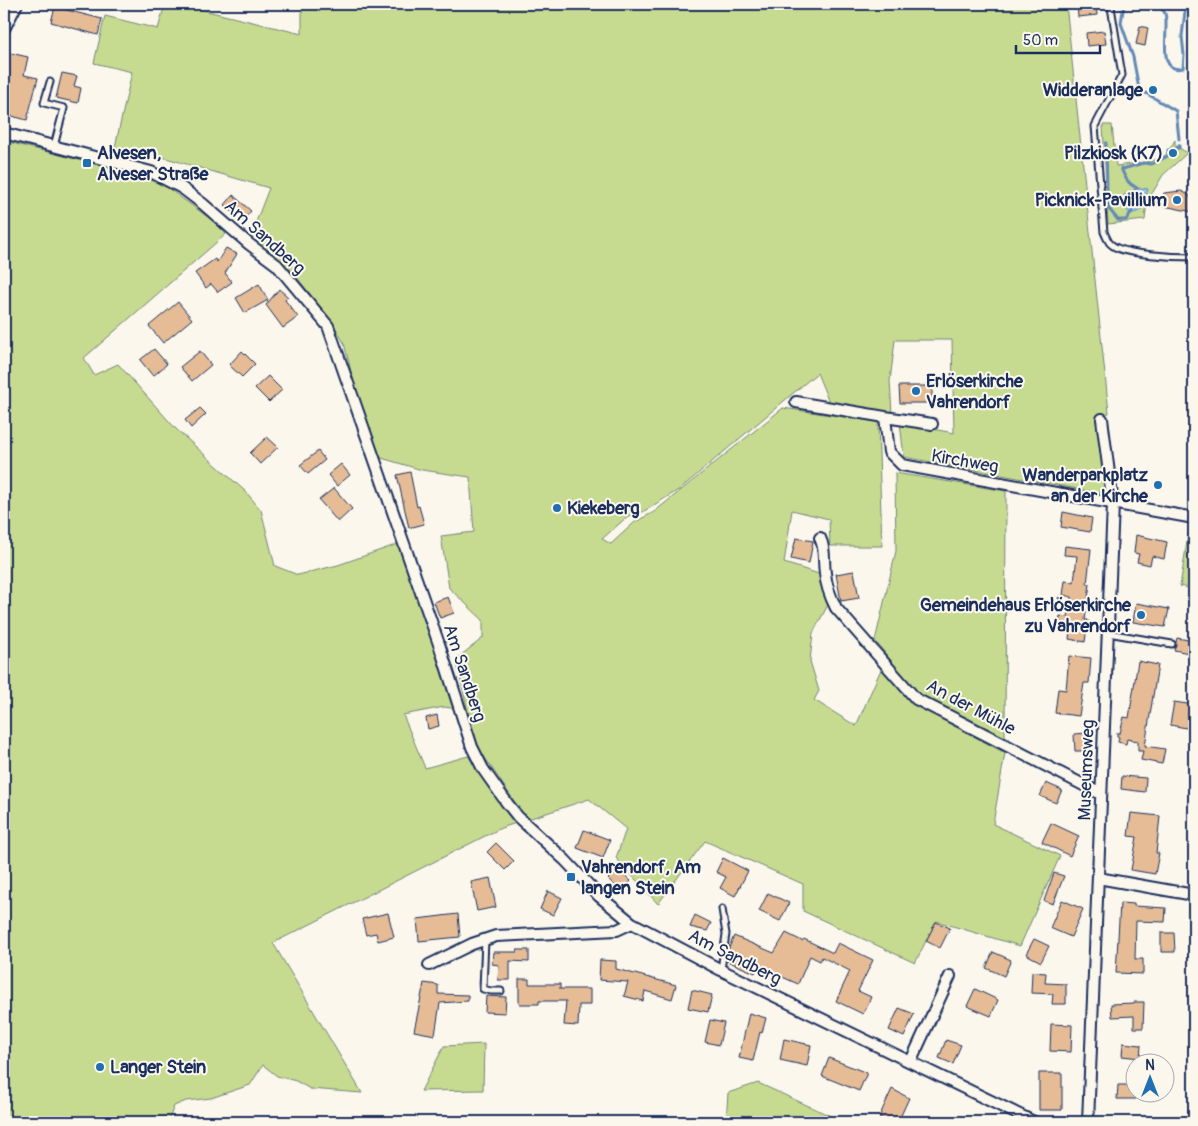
<svg xmlns="http://www.w3.org/2000/svg" width="1198" height="1126" font-family="Pangolin,sans-serif">
<rect width="100%" height="100%" fill="#fbf7ec"/>
<filter id="ink" filterUnits="userSpaceOnUse"><feTurbulence type="fractalNoise" baseFrequency=".02" numOctaves="2"/><feDisplacementMap in="SourceGraphic" scale="10" xChannelSelector="R" yChannelSelector="G"/><feConvolveMatrix kernelMatrix="1 2 1 2 8 2 1 2 1" color-interpolation-filters="sRGB"/></filter>
<g filter="url(#ink)">
<path fill="#c7db90" stroke="#718577" d="M165,4H178L302,34V9L304,4H1066L1109,413L1097,415L1105,494L904,457L900,423L954,433L952,340H895L890,381L892,414L831,407L817,373L680,489L641,513L628,516L602,539L611,544L635,522L654,512L783,408L878,422L882,546H830L829,519L792,510L784,563L819,574L829,603L813,633L810,661L819,691L814,700L856,726L882,667L912,703L1005,753L993,824L1060,856L1020,946L936,921L915,963L803,911V884L705,841L658,904L616,858L626,829L589,799L501,828L273,943L362,1093L310,1089L296,1081L277,1076L263,1065L250,1085L211,1098L186,1101L174,1106L168,1122H4V141L135,174L165,186L212,220L226,234L84,358L94,375L118,364L176,429L246,492L261,510L275,566L298,575L338,565L401,543L457,709L444,707L403,715L425,768L468,756L508,812L518,807L475,743L456,659L483,638V620L449,588L441,536L474,532L470,477L422,470L378,457L365,428L344,343L333,323L291,270L255,242L262,233L254,227L269,188L166,158L115,147L132,72L94,63L105,16L158,29Z
M1103,125H1112L1116,166L1152,161L1166,155L1175,140V145L1187,153L1163,175L1147,202L1145,220L1108,224Z
M895,473L1006,491L1005,737L918,693L875,641L896,551Z
M1189,529H1194V589L1180,586Z
M484,1044L483,1090L421,1091L444,1046Z
M758,1083L844,1122H726L728,1093Z"/>
<path fill="#95c5f0" stroke="#6489b6" d="M1137,188L1148,189L1142,210L1131,214C1123,208 1121,204 1124,195Z"/>
<g fill="none" stroke-linecap="round" stroke-linejoin="round">
<path stroke="#6489b6" stroke-width="3" d="M1124,4L1121,23L1133,57L1139,89L1176,111L1179,139
M1157,4C1160,7 1163,10 1165,13C1170,29 1155,75 1183,68L1184,55L1182,36L1186,4
M1106,143L1107,191L1109,209L1118,220H1126L1132,211
M1136,193L1137,188C1128,184 1125,178 1121,168L1123,169L1143,163L1152,164L1168,156V150L1179,148V145"/>
</g>
<path fill="#e5bc96" stroke="#1b2f5e" d="M1077,4H1096L1097,15L1078,17Z
M55,7L102,19L98,35L51,22Z
M1140,26L1148,28L1145,46L1136,44Z
M1104,31L1106,44L1087,46L1086,33Z
M6,52L28,57L24,75L38,78L27,120L4,114V61Z
M62,73L77,76L74,86L81,88L78,103L56,98Z
M1181,191L1189,195L1194,204L1193,212L1159,205L1164,193Z
M233,195L251,211L242,221L225,205Z
M226,248L237,254L225,273L232,282L218,292L211,284L206,288L195,273L215,259L217,262Z
M259,284L268,300L245,313L236,298Z
M279,289L288,297L285,300L298,317L283,328L266,305Z
M178,302L192,319L163,343L149,326Z
M154,349L167,364L153,376L140,360Z
M200,351L211,365L192,381L180,367Z
M242,351L255,364L242,377L229,365Z
M268,376L282,390L269,402L255,388Z
M899,386H932V403H900Z
M200,408L206,414L191,428L185,420Z
M267,437L278,447L260,464L250,453Z
M318,451L325,460L308,474L300,465Z
M341,464L350,475L337,486L328,475Z
M410,472L417,507L419,506L424,524L409,528L397,475Z
M334,488L352,509L338,522L319,500Z
M1063,512L1092,518L1090,532L1061,527Z
M1136,535L1167,542L1164,559L1152,556L1150,565L1137,562L1139,554L1134,553Z
M796,538L813,541L809,563L791,559Z
M1065,546L1091,549L1087,584H1090L1085,620H1088L1085,642L1069,639L1070,629L1058,627L1060,616L1068,617L1072,597L1063,595L1065,581L1074,582L1077,556L1064,555Z
M854,571L859,598L841,601L836,574Z
M448,597L454,613L440,618L434,602Z
M1136,603L1169,609L1165,627L1133,622Z
M1177,638L1194,641V654L1174,650Z
M1069,656L1091,658L1089,683H1084L1079,716L1055,713L1058,689L1066,690Z
M1138,661L1158,665L1145,746L1165,749L1162,764L1141,760L1143,751H1138V741L1127,739L1126,744L1118,742L1119,737L1117,736V733H1120L1124,717L1129,718Z
M1174,702L1194,705L1192,729L1170,725Z
M437,715L439,726L428,729L426,718Z
M1087,733V751H1075L1074,734Z
M1122,776L1146,778L1145,792L1121,789Z
M1046,783L1062,790L1056,803L1040,796Z
M1131,813L1160,816L1156,853H1159L1155,874L1131,870L1137,837L1128,836Z
M1051,823L1079,836L1070,856L1042,842Z
M584,830L610,840L603,858L577,848Z
M496,843L514,861L505,870L487,852Z
M723,858L748,871L735,896L720,888L726,877L716,872Z
M618,869L631,881L621,891L608,879Z
M1054,873L1064,876L1053,904L1044,901Z
M490,878L496,907L477,911L471,882Z
M548,891L562,898L553,915L540,909Z
M768,893L789,903L780,921L759,911Z
M1062,900L1083,909L1071,937L1050,928Z
M1120,903L1134,904V906L1166,908L1165,922L1136,921L1135,959H1143V974L1116,973Z
M388,913L394,937L378,941L376,933L366,935L362,919Z
M458,914L460,937L419,941L417,919Z
M695,915L711,923L707,931L690,927Z
M936,922L950,928L940,948L926,941Z
M786,933L802,941L804,939L833,953L838,943L873,960L858,991L871,997L863,1014L836,1001L850,971L822,957L820,961L810,956L798,984L758,966L755,973L727,961L728,950L734,936L774,953Z
M1161,933H1174L1175,952H1161Z
M1034,939L1049,946L1041,962L1026,954Z
M517,950H529V962L510,961V980H498L499,965L492,964L493,952H517Z
M993,952L1011,960L1004,976L986,968Z
M600,960L616,961V969L676,985L672,999L645,991L643,1001L624,996L628,982L599,980Z
M1032,972L1046,973L1045,983L1066,984V1004H1052L1053,994L1031,993Z
M519,979H529V984H560V989H590V1005H579L578,1026L564,1025L566,1001H539V1004H519Z
M424,983L438,985V994L468,995V1001L440,1003L435,1035L414,1031Z
M975,989L998,1000L991,1016L967,1006Z
M692,990L712,995L708,1012L688,1008Z
M486,996L506,997L505,1013L485,1012Z
M1134,1002H1144L1143,1028H1134V1016L1112,1017L1111,1004L1134,1003Z
M899,1008L914,1014L904,1037L889,1030Z
M749,1013L766,1018L762,1033L760,1032L753,1061L739,1058Z
M710,1020L724,1023L719,1045L705,1042Z
M1051,1024L1072,1025L1071,1052L1050,1051Z
M784,1039L811,1045L807,1066L780,1060Z
M946,1040L961,1045L953,1064L939,1058Z
M1123,1043L1141,1045L1140,1058L1122,1056Z
M829,1058L867,1073L859,1091L822,1076Z
M1039,1073H1062V1110H1039Z
M1118,1085H1136V1099H1117Z
M892,1089L909,1098L898,1122H889L879,1117Z"/>
<g fill="none" stroke-linecap="round" stroke-linejoin="round">
<defs>
<path id="lane" d="M1111,7L1122,75L1095,126L1104,232C1106,236 1108,243 1112,245C1124,255 1177,257 1194,257
M50,82L44,103L64,108L54,146
M1108,633L1172,644
M485,939L483,989L491,991H501
M721,970L726,934L722,909"/>
<path id="street" d="M4,29L17,4
M4,133L151,172L182,188L203,204L249,244L277,265L328,326L440,647L472,747L483,769L507,803L518,817L565,860L599,896L632,923L721,970L1034,1122
M796,402L885,417L889,452L902,465L1194,518
M885,417L932,424
M820,538C826,550 823,560 825,573C826,586 830,596 836,608L916,699L1101,794
M1098,878L1194,895
M429,965L472,944L496,936L617,930L632,923
M911,1061L950,976
M1088,1122L1113,504L1102,419"/>
</defs>
<use href="#lane" stroke="#1b2f5e" stroke-width="9"/>
<use href="#street" stroke="#1b2f5e" stroke-width="14"/>
<use href="#lane" stroke="#fbf7ec" stroke-width="5"/>
<use href="#street" stroke="#fbf7ec" stroke-width="10"/>
</g>
</g>
<g fill="#1f6fb2" stroke="#fbf7ec" stroke-width="2">
<circle cx="1153" cy="90" r="5"/>
<circle cx="1173" cy="153" r="5"/>
<rect x="82" y="158" width="10" height="10" rx="2.5"/>
<circle cx="1177" cy="200" r="5"/>
<circle cx="916" cy="391" r="5"/>
<circle cx="1158" cy="485" r="5"/>
<circle cx="557" cy="508" r="5"/>
<circle cx="1141" cy="615" r="5"/>
<rect x="566" y="872" width="10" height="10" rx="2.5"/>
<circle cx="100" cy="1067" r="5"/>
</g>
<g text-anchor="middle" stroke-width="4" stroke-linejoin="round" paint-order="stroke">
<g font-size="18" font-weight="bold" fill="#1b2f5e" stroke="#fbf7ec" text-anchor="end">
<text x="1143" y="96">Widderanlage</text>
<text x="97" y="159" text-anchor="start">Alvesen,<tspan x="97" dy="21">Alveser Straße</tspan></text>
<text x="1163" y="159">Pilzkiosk (K7)</text>
<text x="1167" y="206">Picknick-Pavillium</text>
<text x="926" y="387" text-anchor="start">Erlöserkirche<tspan x="926" dy="21">Vahrendorf</tspan></text>
<text x="1148" y="481">Wanderparkplatz<tspan x="1148" dy="21">an der Kirche</tspan></text>
<text x="567" y="514" text-anchor="start">Kiekeberg</text>
<text x="1131" y="611">Gemeindehaus Erlöserkirche<tspan x="1131" dy="21">zu Vahrendorf</tspan></text>
<text x="581" y="873" text-anchor="start">Vahrendorf, Am<tspan x="581" dy="21">langen Stein</tspan></text>
<text x="110" y="1073" text-anchor="start">Langer Stein</text>
</g>
<g font-size="18" fill="#1b2f5e" stroke="#fbf7ec">
<text transform="translate(265 237) rotate(42)" y="6">Am Sandberg</text>
<text transform="translate(965 461) rotate(10)" y="6">Kirchweg</text>
<text transform="translate(465 673) rotate(72)" y="6">Am Sandberg</text>
<text transform="translate(971 707) rotate(28)" y="6">An der Mühle</text>
<text transform="translate(1086 770) rotate(-88)" y="6">Museumsweg</text>
<text transform="translate(735 957) rotate(27)" y="6">Am Sandberg</text>
</g>
</g>
<rect width="1198" height="1126" fill="none" stroke="#fbf7ec" stroke-width="20"/>
<rect x="10" y="10" width="1178" height="1106" fill="none" stroke="#1b2f5e" stroke-width="2" filter="url(#ink)"/>
<g transform="translate(1150 1078)"><circle r="24" fill="#fbf7ec" stroke="#a1a7b3"/>
<path d="M0-4L9 19L0 12L-9 19Z" fill="#1f6fb2"/>
<text y="-8" font-size="14" font-weight="bold" text-anchor="middle" fill="#1b2f5e">N</text>
</g>
<path d="M1016 45v8h84v-8" fill="none" stroke="#1b2f5e" stroke-width="2.5"/>
<text x="1023" y="45" font-size="15" fill="#1b2f5e" stroke="#fbf7ec" stroke-width="4" paint-order="stroke">50 m</text>
</svg>
